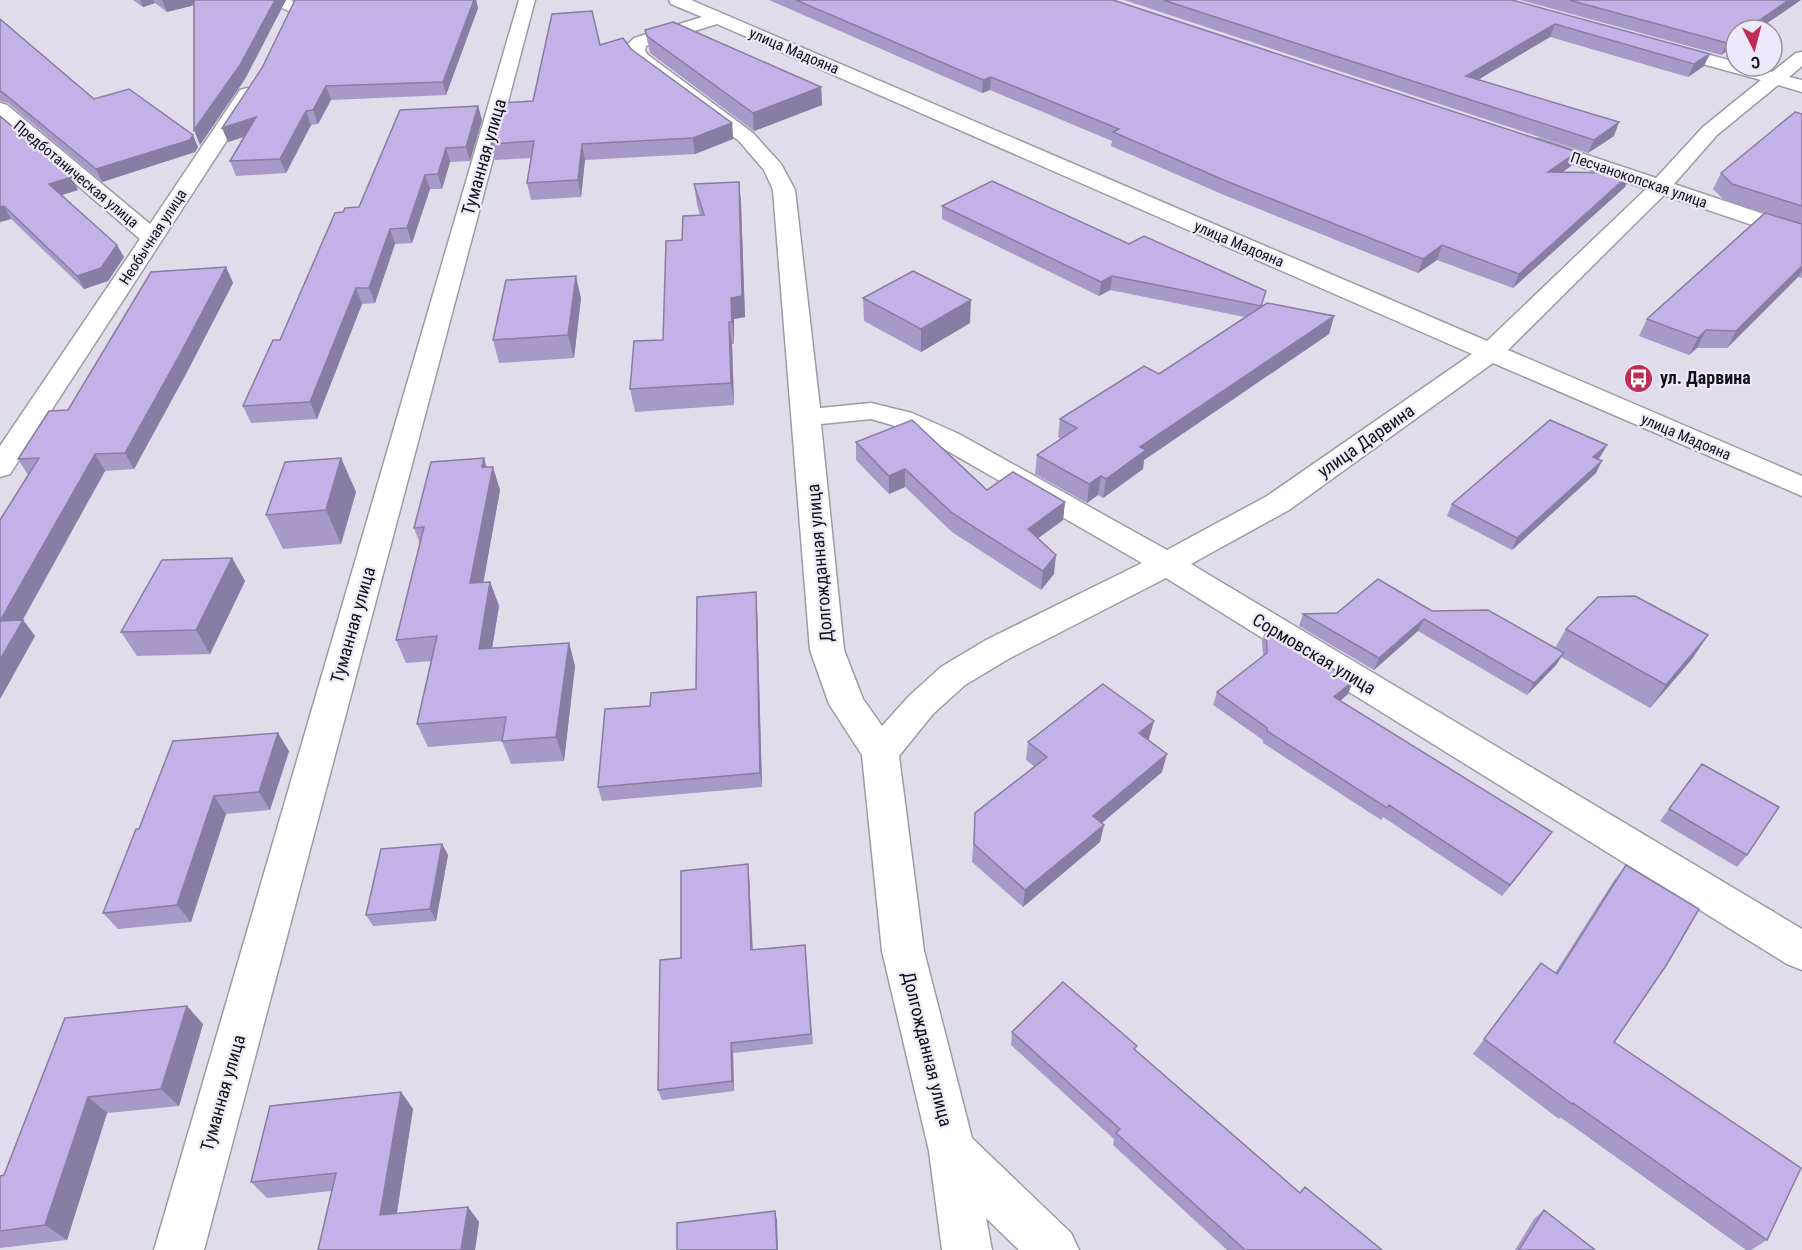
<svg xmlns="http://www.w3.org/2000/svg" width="1802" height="1250" font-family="'Roboto Condensed',sans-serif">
<rect width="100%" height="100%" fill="#e0dcea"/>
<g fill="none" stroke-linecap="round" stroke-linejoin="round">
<defs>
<path id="minor" d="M271,0H291L301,8L293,13L273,4Z
M519,0H535L204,1250H154Z
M669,0H691L1487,341L1646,189L1525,147L1522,143L1525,139H1539L1656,178L1703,127L1761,80L1659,52L1656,48L1659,44L1665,43L1736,62V66H1751L1772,72L1796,53L1802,52V66L1789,77L1802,80V92L1778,85L1717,135L1674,184L1802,227V242L1664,195L1508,350L1802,476V496L1493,363L1289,510L1191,564L1802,929V970L1787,964L1166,578L1010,658L965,685L933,714L899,756L924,951L972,1138L1071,1233L1079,1250H1019L986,1218L992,1250H942L929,1151L882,951L862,755L829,704L810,650L773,190L764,170L739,141L635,63L627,51V45L634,38L702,17L671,4ZM717,24L1472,354L1267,496L1167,550L959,434L912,413L871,403L820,408L795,190L781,164L753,133L648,55L645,51L646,46ZM871,419L892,425L939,446L1142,563L986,640L941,667L909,696L882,726L863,699L844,650L821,424Z
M247,88L254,90L257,94L10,474L0,477V446L140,239L0,119V103L7,105L150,224L240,90Z"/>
</defs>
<use href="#minor" stroke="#9e9aa8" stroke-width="3"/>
<use href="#minor" fill="#fff" fill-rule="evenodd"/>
</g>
<path fill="#a799c8" d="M133,0H286L245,79L200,145L194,5L167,12L155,3L143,7Z
M295,0H476L478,8L446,95L331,100L318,124L311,125L286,173L236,176L230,161L244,137L228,142L262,68Z
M769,0H1113L1571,166L1562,172L1631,173L1625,187L1513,288L1437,260L1418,273L1224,195L1111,146L1112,141L990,90L982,93Z
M1124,0H1512L1704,66L1688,77L1550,37L1478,80L1614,136L1588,153Z
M1520,0H1801L1757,30H1736V45L1721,55Z
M0,19L94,99L198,147L195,152L102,182L8,103L0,101Z
M645,30L821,87L822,105L754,131L650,53Z
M600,45L631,49L732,123L733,139L695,154L585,160L581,197L531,200L527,183L531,158L495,160L491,144L533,101Z
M478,106L482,120L470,161L450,162L442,189H430L412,243L395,244L375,303L362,304L317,419L251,423L243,406L280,340L343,212L359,207Z
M1802,114V278L1798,277L1727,348H1697L1689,355L1639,336L1647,319L1764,213L1724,200L1713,189L1721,173Z
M0,116L78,190L61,195L124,257L108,281L84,289L11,219L0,222Z
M739,182L741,203L745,317L734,319V344H732L734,405L635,412L630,389L663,340L682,240L700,215L697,205L694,184Z
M942,206L1262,307L1334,316L1329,334L1144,460L1143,469L1103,498L1098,495L1087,503L1035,474L1037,455L1061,439L1058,437L1060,419L1159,374L1245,317L1110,290L1099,296L942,219Z
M226,267L233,283L187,372L134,469L105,471L23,620L35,636L0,699V520L28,475L18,459L68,410Z
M581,298L574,358L499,363L493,340Z
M863,298L970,323L921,352L864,321Z
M856,442L987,490L1065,502L1063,520L1038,538L1054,574L1041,590L952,532L905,487L889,494L856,460Z
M1607,445L1600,457L1598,459L1596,473L1512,550L1447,516L1452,504Z
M341,458L356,492L341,544L283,549L266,515Z
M486,467L500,490L483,582H490L499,606L492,648L569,643L575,666L564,761L511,764L502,741L428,747L417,724L432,661L406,663L396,640L420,544L414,528Z
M232,558L245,581L210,654L137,656L121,632Z
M756,592L757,607L762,787L602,801L598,787L696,689Z
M1432,611L1555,648L1566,629L1708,635L1692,659L1650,708L1561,657L1556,665L1527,695L1418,631L1374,670L1299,626L1303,614Z
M1266,628L1353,681L1348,694L1340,701L1544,843L1502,896L1383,817L1381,820L1263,743V740L1213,705L1217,692L1263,656L1262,641Z
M1149,739L1148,740L1162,772L1102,823L1100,842L1023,907L972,862L975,813L1035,767L1026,760L1028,742Z
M289,751L270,810L226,814L191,922L118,929L103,913L139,829Z
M1702,764L1747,855L1737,867L1660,821Z
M442,844L448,855L436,921L373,926L366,915Z
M1626,865L1614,1042L1767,1240L1751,1250H1746L1560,1117L1559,1119L1473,1054L1541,963L1555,973L1613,882Z
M749,875L753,950L805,945L813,1044L733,1053L734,1091L662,1100L658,1090L681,958Z
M65,1018L203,1024L179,1106L107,1113L67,1240L0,1248V1176L4,1175Z
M1012,1032L1135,1050L1300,1193L1382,1250H1227L1113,1145L1114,1139L1011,1045Z
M401,1092L413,1109L397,1213L468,1207L479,1222L475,1250L331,1191L267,1198L251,1182Z
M1544,1210L1595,1250H1515L1534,1219Z"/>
<path fill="#887da2" d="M140,0H153L155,3L143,7Z
M162,0H198L199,4L167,12Z
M275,0H286L245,79L200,145L194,130Z
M474,0H476L478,8L446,95L443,82Z
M1789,0H1801L1757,30H1745Z
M1555,24L1550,37L1462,89L1466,76Z
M1736,36V45L1721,55L1727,43Z
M1710,54L1704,66L1688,77L1694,64Z
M991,77L990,90L982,93L983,80Z
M326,86L331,100L318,124L313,110Z
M821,87L822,105L754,131L753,113Z
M478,106L482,120L470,161L466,147Z
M306,111L311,125L286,173L280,159Z
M256,117L261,131L228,142L222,128Z
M1619,122L1614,136L1588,153L1594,140Z
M732,123L733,139L695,154L693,138Z
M193,135L198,147L195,152L102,182L96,169Z
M582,144L585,160L581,197L578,180Z
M446,148L450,162L442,189L438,174Z
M1577,152L1571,166L1543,186L1548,172Z
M1631,173L1625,187L1513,288L1519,274Z
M425,175L430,189L412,243L407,228Z
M72,177L78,190L56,197L49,184Z
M739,182L741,203L745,317L734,319V344L732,322L731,298Z
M4,206L11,219L0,222V207Z
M390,229L395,244L375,303L369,288Z
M117,245L124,257L108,281L84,289L77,276Z
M1442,245L1437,260L1418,273L1423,259Z
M1802,266V271L1798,277L1727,348L1736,331Z
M226,267L233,283L187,372L134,469L125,453Z
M576,276L581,298L574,358L568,335Z
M1112,276L1110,290L1099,296L1101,282Z
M356,288L362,304L317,419L310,402Z
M971,300L970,323L921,352V329Z
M1334,316L1329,334L1144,460L1143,469L1103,498L1106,479L1140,447Z
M729,322L732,344L734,405L731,383Z
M1706,330L1697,348L1689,355L1698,338Z
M1607,445L1600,457L1587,469L1593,457Z
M95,454L105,471L16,631L23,620L35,636L0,699V621Z
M341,458L356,492L341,544L326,510Z
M484,458L490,480L493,467L500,490L479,607L470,583L482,467Z
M1602,461L1596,473L1512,550L1517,538Z
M905,469V487L889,494V476Z
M1101,476L1098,495L1087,503L1089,484Z
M1065,502L1063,520L1026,547L1028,529Z
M1056,555L1054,574L1041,590L1043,571Z
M232,558L245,581L210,654L196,630Z
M490,582L499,606L488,673L479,649Z
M756,592L757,607L762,787L760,773Z
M1424,619L1418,631L1374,670L1379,658Z
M1708,635L1692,659L1650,708L1666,685Z
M569,643L575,666L564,761L556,737Z
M1564,653L1556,665L1527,695L1534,683Z
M1353,681L1348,694L1330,710L1334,697Z
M1154,721L1149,739L1135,750L1139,733Z
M278,733L289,751L270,810L259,792Z
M1167,754L1162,772L1090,833L1093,816Z
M214,796L226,814L191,922L177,905Z
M1104,825L1100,842L1023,907L1025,890Z
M1552,832L1544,843L1502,896L1510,885Z
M442,844L448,855L436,921L430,909Z
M748,864L749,875L753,962L751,950Z
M187,1006L203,1024L179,1106L161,1089Z
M731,1043L733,1053L734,1091L732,1081Z
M401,1092L413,1109L394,1230L380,1215Z
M88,1097L107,1113L67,1240L45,1225Z
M468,1207L479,1222L475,1250H461Z
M775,1211L777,1220L778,1250H777Z"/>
<path fill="#c2b2e8" stroke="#887da2" stroke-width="1.5" d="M194,0H275L240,65L194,130Z
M295,0H474L443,82L326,86L313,110L306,111L280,159L230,161L256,117L222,128L262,68Z
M796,0H1113L1577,152L1548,172L1631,173L1519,274L1442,245L1423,259L1226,181L1113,132L1119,129L991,77L983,80Z
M1163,0H1512L1710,54L1694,64L1555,24L1466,76L1619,122L1594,140Z
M1569,0H1789L1745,30H1736V36L1727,43Z
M592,11L600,45L623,38L631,49L732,123L693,138L582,144L578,180L527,183L534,141L491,144L502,103L533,101L552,14Z
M0,19L94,99L129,89L193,135L190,140L96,169L2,92L0,91Z
M673,22L821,87L753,113L647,36L645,30Z
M478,106L466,147L446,148L438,174L425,175L407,228L390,229L369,288H356L310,402L243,406L273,340H280L335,213L343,212L345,208L359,207L400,110Z
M1795,112L1802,114V206L1732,184L1721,173Z
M0,116L72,177L49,184L117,245L101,268L77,276L4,206L0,207Z
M992,181L1129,244L1144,236L1266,291L1261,306L1112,276L1101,282L942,206Z
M739,182L742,296L731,298L732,322H729L731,383L630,389L634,341L663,340L666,241L682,240L683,216L704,215L694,184Z
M1765,213L1802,224V266L1736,331L1706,330L1698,338L1647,319Z
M226,267L179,356L125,453L95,454L0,621L23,620L0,660V520L39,458L18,459L49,411L68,410L151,272Z
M913,271L971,300L921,329L863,298Z
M576,276L568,335L493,340L506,280Z
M1267,303L1334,316L1140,447L1146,450L1106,479L1101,476L1089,484L1037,455L1077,428L1060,419L1144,366L1159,374Z
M912,420L987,490L1013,472L1065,502L1028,529L1056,555L1043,571L952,513L905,469L889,476L856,442Z
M1550,420L1607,445L1593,457L1602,461L1517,538L1452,504Z
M341,458L326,510L266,515L285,462Z
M484,458L482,467H493L470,583L490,582L479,649L569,643L556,737L502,741L506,717L417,724L437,636L396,640L424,527L414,528L431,462Z
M232,558L196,630L121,632L162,560Z
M1378,579L1432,611L1488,610L1564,653L1534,683L1424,619L1379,658L1303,614L1337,613Z
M756,592L760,773L598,787L605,709L650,706L651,693L696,689L697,597Z
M1635,596L1708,635L1666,685L1566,629L1598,597Z
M1266,628L1353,681L1334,697L1552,832L1510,885L1389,805L1387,808L1267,731V728L1217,692L1267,653Z
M1103,684L1154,721L1139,733L1167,754L1093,816L1104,825L1025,890L974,844L975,813L1047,757L1028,742Z
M278,733L259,792L214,796L177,905L103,913L136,829H139L173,741Z
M1702,764L1779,807L1747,855L1669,809Z
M442,844L430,909L366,915L381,849Z
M748,864L751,950L805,945L811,1034L731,1043L732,1081L658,1090L660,960L681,958V871Z
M1626,865L1699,909L1667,964L1614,1042L1801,1168L1767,1240L1573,1103L1572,1104L1484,1039L1541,963L1557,974Z
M1063,982L1137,1046L1134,1049L1300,1193L1305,1187L1382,1250H1245L1116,1133L1120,1129L1012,1032Z
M187,1006L161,1089L88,1097L45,1225L0,1231V1176L4,1175L65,1018Z
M401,1092L380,1215L468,1207L461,1250H318L336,1173L251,1182L270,1106Z
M1544,1210L1595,1250H1519Z
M775,1211L777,1250H677V1223Z"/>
<defs>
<symbol id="bus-disc" viewBox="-11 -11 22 22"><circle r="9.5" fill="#be2e53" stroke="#ede9f8"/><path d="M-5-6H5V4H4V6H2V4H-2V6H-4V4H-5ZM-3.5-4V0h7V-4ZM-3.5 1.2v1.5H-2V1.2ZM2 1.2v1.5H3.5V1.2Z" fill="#fff"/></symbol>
</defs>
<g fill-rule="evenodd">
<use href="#bus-disc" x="1622" y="362" width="33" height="33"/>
</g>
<g text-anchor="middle" stroke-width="4.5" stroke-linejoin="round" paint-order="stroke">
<g font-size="15" fill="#131116" stroke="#ede9f8">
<text transform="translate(794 51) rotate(23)" y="5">улица Мадояна</text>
<text transform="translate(76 174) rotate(40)" y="5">Предботаническая улица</text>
<text transform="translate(1639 180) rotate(19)" y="5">Песчанокопская улица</text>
<text transform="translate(153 237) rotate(-57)" y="5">Необычная улица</text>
<text transform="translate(1239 244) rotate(23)" y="5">улица Мадояна</text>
<text transform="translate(1686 437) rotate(23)" y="5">улица Мадояна</text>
</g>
<g font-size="18" fill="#131116" stroke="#ede9f8">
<text transform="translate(484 157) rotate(-74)" y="6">Туманная улица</text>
<text transform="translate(1366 441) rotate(-35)" y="6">улица Дарвина</text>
<text transform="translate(820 563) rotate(-95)" y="6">Долгожданная улица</text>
<text transform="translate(353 625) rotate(-74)" y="6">Туманная улица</text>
<text transform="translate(1314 654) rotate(31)" y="6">Сормовская улица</text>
<text transform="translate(927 1049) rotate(76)" y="6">Долгожданная улица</text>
<text transform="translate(223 1093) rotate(-74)" y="6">Туманная улица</text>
</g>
<g font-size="18" font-weight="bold" fill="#131116" stroke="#ede9f8" text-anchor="start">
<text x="1660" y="384">ул. Дарвина</text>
</g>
</g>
<g transform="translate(1754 48) rotate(174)"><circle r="28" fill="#ede9f8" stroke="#96939e" stroke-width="1.5"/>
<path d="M0-4.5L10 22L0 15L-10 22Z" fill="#be2e53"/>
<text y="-9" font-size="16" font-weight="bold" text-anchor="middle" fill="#131116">С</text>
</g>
</svg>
